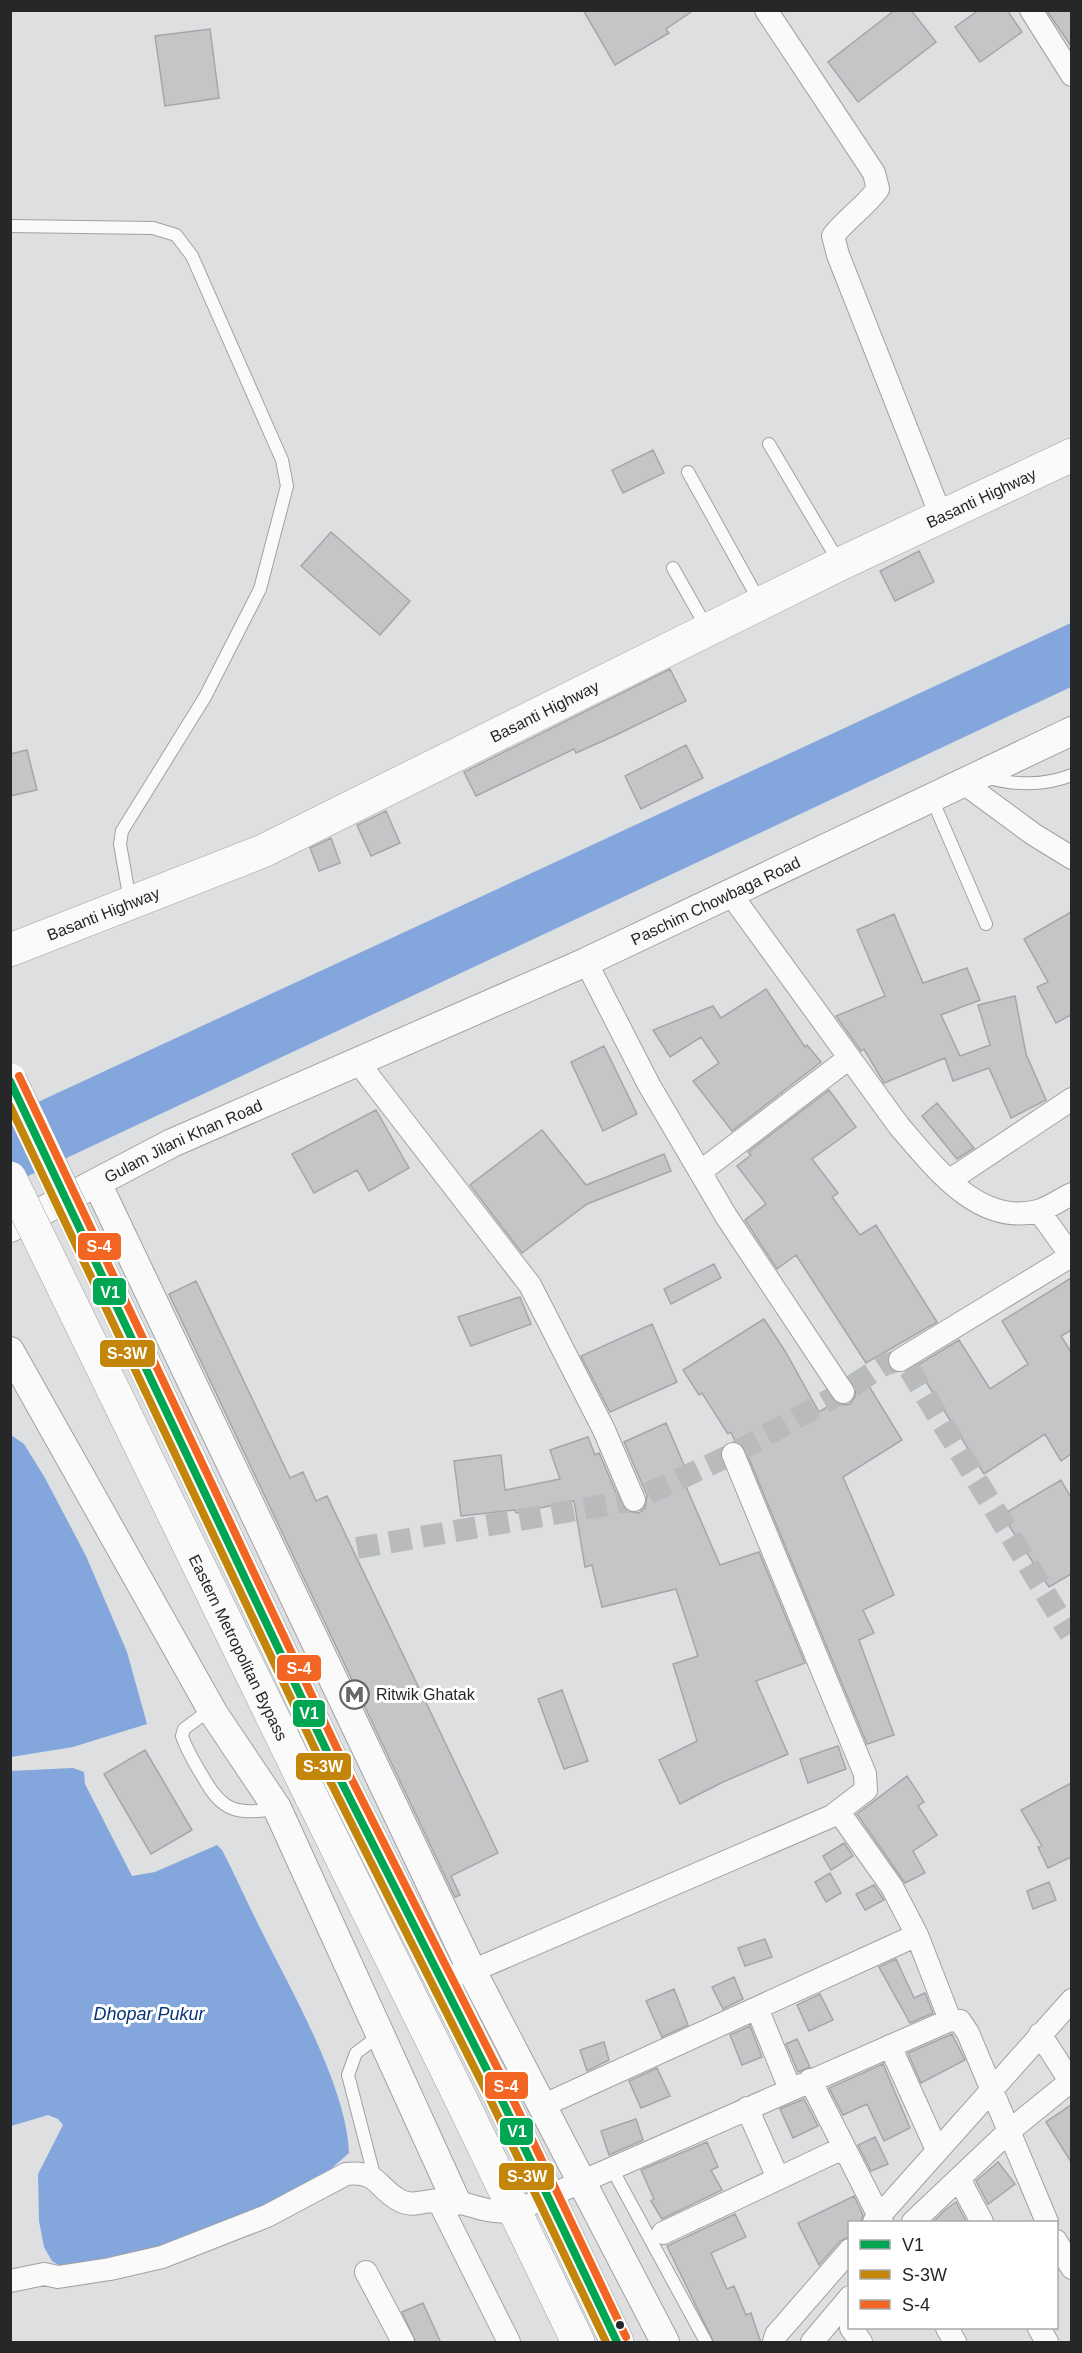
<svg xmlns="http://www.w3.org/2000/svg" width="1082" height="2353" font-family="Arial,sans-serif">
<rect width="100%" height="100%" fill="#dddfe1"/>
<path fill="#83a6dc" d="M1071,623V687L11,1184L10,1115Z
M11,1435L24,1444L45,1478L86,1556L127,1652L147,1724L73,1747L11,1757Z
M73,1768L84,1772L85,1784L132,1876L155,1872L217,1845L222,1850C235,1875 247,1902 260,1928C290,1988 347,2087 349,2153L317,2181L174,2248L62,2267L52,2261L44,2247L39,2221L38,2174L63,2125L58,2119L48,2115L11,2126L10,1771Z"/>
<path fill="#c4c5c7" stroke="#a5a6a8" stroke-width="1.5" d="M583,10H694L666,29L669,33L615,65Z
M895,10H911L936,42L858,102L828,62Z
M979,10H1007L1022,32L980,62L955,27Z
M1047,10H1071V46L1047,11Z
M210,29L219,98L165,106L155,36Z
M653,450L664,473L623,493L612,470Z
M331,532L410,601L380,635L301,566Z
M919,551L934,582L895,601L880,571Z
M670,669L686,701L616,735L576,753L574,749L476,796L464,772Z
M686,745L703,778L641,809L625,776Z
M27,750L37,790L10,796V754Z
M386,811L400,843L371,856L357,825Z
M331,838L340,863L319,871L310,848Z
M1071,912V1015L1056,1023L1037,987L1048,982L1024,939Z
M894,914L923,983L967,968L980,1000L941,1015L960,1056L990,1045L978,1005L1015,996L1026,1054L1046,1100L1011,1118L989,1068L953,1081L945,1058L884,1083L864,1049L861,1051L836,1016L885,996L857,930Z
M766,989L805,1047L807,1045L821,1062L732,1131L693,1081L719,1063L701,1037L670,1057L653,1030L713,1006L721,1018Z
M604,1046L637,1114L603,1131L571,1062Z
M829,1090L856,1127L812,1159L838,1193L832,1197L860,1235L876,1225L937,1322L866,1363L796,1255L777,1269L745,1220L766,1204L737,1166L751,1155L748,1152Z
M937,1103L974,1148L957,1159L922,1116Z
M376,1110L409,1168L369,1191L357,1170L314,1193L292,1154Z
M542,1130L586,1185L664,1154L671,1171L587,1204L522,1253L470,1185Z
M714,1264L721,1278L671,1304L664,1289Z
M1071,1278V1330L1061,1336L1071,1352V1454L1061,1461L1045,1434L984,1474L916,1366L959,1340L990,1389L1028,1364L1002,1321Z
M196,1281L290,1478L303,1472L316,1501L327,1496L498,1853L451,1876L460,1895L455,1897L169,1294Z
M520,1297L531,1324L471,1346L458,1317Z
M764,1319L785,1351L819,1412L835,1402L843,1405L850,1404L855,1397L856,1389L867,1383L902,1440L843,1477L894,1595L863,1610L874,1633L859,1640L894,1735L867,1744L745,1449L735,1441L731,1432L728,1434L702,1393L699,1395L683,1370Z
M652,1324L677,1382L610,1412L581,1356Z
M666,1423L687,1472L681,1475L720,1565L759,1552L805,1663L756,1681L788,1754L723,1782L680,1804L659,1760L697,1741L673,1664L698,1656L676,1589L602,1607L592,1565L585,1567L574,1501L516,1513L515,1510L461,1516L454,1461L501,1455L505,1490L560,1479L550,1450L588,1437L595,1455L599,1453L622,1506L626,1511L639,1513L645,1508L647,1495L624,1442Z
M1061,1480L1071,1498V1574L1049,1587L1002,1515Z
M562,1690L588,1761L564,1769L538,1699Z
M838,1746L846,1769L808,1783L800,1759Z
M145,1750L192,1830L151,1854L104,1774Z
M907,1776L924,1802L918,1806L937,1835L913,1851L925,1873L905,1883L857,1814Z
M1071,1783V1857L1048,1868L1038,1847L1042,1846L1021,1810Z
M844,1843L853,1856L831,1870L823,1856Z
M830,1873L841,1893L826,1902L815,1882Z
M1049,1882L1056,1900L1033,1909L1027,1891Z
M874,1885L884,1900L865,1910L856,1894Z
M765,1939L772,1957L745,1966L738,1948Z
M896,1959L914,1998L925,1993L933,2013L910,2023L879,1967Z
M734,1977L743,1999L723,2009L712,1987Z
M674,1989L688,2025L662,2037L646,2001Z
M820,1994L833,2020L809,2031L797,2005Z
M750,2026L762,2057L742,2065L730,2035Z
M952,2034L965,2060L921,2083L908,2053Z
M797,2039L810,2067L798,2072L786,2044Z
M604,2042L609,2060L587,2071L580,2050Z
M883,2064L910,2128L884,2141L867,2104L843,2115L829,2088Z
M657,2068L670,2096L641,2108L629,2081Z
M804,2099L818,2126L793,2138L780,2109Z
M1071,2105V2162L1046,2122Z
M636,2119L643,2140L609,2155L601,2131Z
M875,2137L888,2164L871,2171L858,2145Z
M707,2142L718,2167L711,2170L722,2190L662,2219L651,2201L654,2199L641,2170Z
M998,2162L1015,2184L988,2204L976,2181Z
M854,2196L863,2215L861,2223H849V2237L840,2241L819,2265L798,2223Z
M956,2202L966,2221L932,2223L945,2210Z
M735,2214L746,2237L711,2253L727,2289L734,2286L746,2315L751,2313L761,2343H714L667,2246Z
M423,2303L441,2343H416L402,2312Z"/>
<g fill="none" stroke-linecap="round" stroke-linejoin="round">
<path stroke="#b8babc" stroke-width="22" stroke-dasharray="22 11" stroke-linecap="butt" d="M357,1548L634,1500L733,1454L843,1392L884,1365L900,1360L910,1370L1070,1634"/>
<defs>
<path id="service" d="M10,226L153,228L176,235L192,256L282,460L287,486L260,589L205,697L122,831L120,844L130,901
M769,444L839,562
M688,472L761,604
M673,568L708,630
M985,777C1013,785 1044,786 1072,775
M932,799L986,924
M211,1709L184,1729L182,1736C187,1751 195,1764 203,1777C223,1813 237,1814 276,1809
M611,2167L706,2342
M375,2179L348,2075L356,2053L380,2035"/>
<path id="minor" d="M766,10L874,173L878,189C865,207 847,218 833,236L838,255L941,516
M1031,10L1072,75
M965,784L1033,834L1072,858
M730,893L899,1126C933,1165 978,1227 1038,1211C1049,1208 1061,1199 1072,1194
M586,962L649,1085L726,1216L843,1392
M357,1061L530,1285L604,1430L634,1500
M700,1172L849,1058
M950,1180L1072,1099
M1039,1211L1072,1257
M900,1360L1071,1256
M839,1812L892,1887L917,1935L950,2020
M458,1974L472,1971L832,1816L866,1790L865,1774L733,1454
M757,2008L790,2089
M1040,2034L1072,2084
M890,2046L937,2150
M810,2080L882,2222
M542,2106L917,1935
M747,2108L778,2178
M959,2179L982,2222
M438,2200L509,2342
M874,2222L1072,2000
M913,2222L1008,2132L1072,2080
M663,2233L843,2148
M1056,2241L1072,2268
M366,2272L403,2342
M10,2281L44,2274L58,2277L110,2269L162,2257L267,2216L346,2174C380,2170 376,2189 401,2201C414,2208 428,2199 442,2200C470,2201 483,2215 515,2211L950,2020L960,2021L968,2033L1047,2222
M851,2328L861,2342
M947,2328L955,2342
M1039,2328L1047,2342
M774,2342L776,2335L850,2250
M812,2342L850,2297"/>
<g id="tertiary">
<path d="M97,1183L472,1971L665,2342"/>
<path id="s1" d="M10,1228L172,1143L586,962L1072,731"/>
<path d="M10,1351L214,1714L277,1808L456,2201"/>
</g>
<g id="primary">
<path id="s2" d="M10,950L263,851L840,564L1072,455"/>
<path d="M340,1779L497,2090L617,2342"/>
<path d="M311,1796L457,2091L578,2342"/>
</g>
</defs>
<use href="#service" stroke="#a0a1a3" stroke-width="14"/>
<use href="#minor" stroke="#a0a1a3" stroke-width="24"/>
<use href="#tertiary" stroke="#a0a1a3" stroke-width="30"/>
<use href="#primary" stroke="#a0a1a3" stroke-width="34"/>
<use href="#service" stroke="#fafafa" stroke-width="12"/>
<use href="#minor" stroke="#fafafa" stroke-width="22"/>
<use href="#tertiary" stroke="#fafafa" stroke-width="28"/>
<use href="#primary" stroke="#fafafa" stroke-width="33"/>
<defs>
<g id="primary-bridge">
<path d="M10,1080L340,1779"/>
<path id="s3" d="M10,1178L311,1796"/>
</g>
</defs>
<use href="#primary-bridge" stroke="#a0a1a3" stroke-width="34" stroke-linecap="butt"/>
<use href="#primary-bridge" stroke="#fafafa" stroke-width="33"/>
<defs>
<path id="bus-1" d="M10,1081L340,1779L497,2090L617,2342"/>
<path id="bus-2" d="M10,1106L331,1783L488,2095L606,2342"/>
<path id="bus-3" d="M19,1076L349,1774L506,2085L626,2337"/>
</defs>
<use href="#bus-1" stroke="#fff" stroke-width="12"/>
<use href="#bus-2" stroke="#fff" stroke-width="12"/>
<use href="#bus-3" stroke="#fff" stroke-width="12"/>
<use href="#bus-1" stroke="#00a651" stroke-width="8"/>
<use href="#bus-2" stroke="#c3860a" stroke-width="8"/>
<use href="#bus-3" stroke="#f26522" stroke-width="8"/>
</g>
<defs>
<symbol id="metro-ring" viewBox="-11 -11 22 22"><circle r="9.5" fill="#fff" stroke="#666769" stroke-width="1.5"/><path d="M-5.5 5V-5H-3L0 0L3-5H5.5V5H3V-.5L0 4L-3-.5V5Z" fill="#666769"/></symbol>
</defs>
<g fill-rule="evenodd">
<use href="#metro-ring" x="338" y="1678" width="33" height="33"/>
</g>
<circle fill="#262728" stroke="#fff" stroke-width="2" cx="620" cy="2325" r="5"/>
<g text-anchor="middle" stroke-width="6" stroke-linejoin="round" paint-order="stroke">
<g font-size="16" fill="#262728" stroke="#fff">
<text dy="6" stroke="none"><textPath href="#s2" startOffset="1072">Basanti Highway</textPath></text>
<text dy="6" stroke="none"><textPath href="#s2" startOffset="586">Basanti Highway</textPath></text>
<text dy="6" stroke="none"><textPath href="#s1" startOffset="778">Paschim Chowbaga Road</textPath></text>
<text dy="6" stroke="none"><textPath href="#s2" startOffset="100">Basanti Highway</textPath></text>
<text dy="6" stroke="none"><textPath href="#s1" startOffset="194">Gulam Jilani Khan Road</textPath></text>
<text dy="6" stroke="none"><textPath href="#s3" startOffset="522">Eastern Metropolitan Bypass</textPath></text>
</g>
<g font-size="16" fill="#262728" stroke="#fff" text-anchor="start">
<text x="376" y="1700">Ritwik Ghatak</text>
</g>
<g font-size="18" font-style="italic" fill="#073478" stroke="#fff">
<text x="149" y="2020">Dhopar Pukur</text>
</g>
</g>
<g stroke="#fff" stroke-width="2">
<rect x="77" y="1232" width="45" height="29" rx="6" fill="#f26522"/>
<rect x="92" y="1277" width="35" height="29" rx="6" fill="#00a651"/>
<rect x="99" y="1339" width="57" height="29" rx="6" fill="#c3860a"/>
<rect x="276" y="1654" width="46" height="28" rx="6" fill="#f26522"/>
<rect x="292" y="1699" width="34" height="29" rx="6" fill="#00a651"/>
<rect x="295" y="1752" width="57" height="29" rx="6" fill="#c3860a"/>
<rect x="484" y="2071" width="45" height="29" rx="6" fill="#f26522"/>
<rect x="499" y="2117" width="35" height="29" rx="6" fill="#00a651"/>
<rect x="498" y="2162" width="57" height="29" rx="6" fill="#c3860a"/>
</g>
<g font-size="16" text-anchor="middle" font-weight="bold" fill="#fff">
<text x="99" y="1252">S-4</text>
<text x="110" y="1298">V1</text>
<text x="127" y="1359">S-3W</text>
<text x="299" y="1674">S-4</text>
<text x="309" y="1719">V1</text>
<text x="323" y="1772">S-3W</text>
<text x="506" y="2092">S-4</text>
<text x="517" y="2137">V1</text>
<text x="527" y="2182">S-3W</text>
</g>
<rect width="1082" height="2353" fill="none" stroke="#262728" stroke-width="24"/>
<rect x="848" y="2221" width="210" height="108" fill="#ffffff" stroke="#a8a9a9" stroke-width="1.5"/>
<rect x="860" y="2240" width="30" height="9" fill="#00a651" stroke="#a8a9a9" stroke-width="1.5"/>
<text x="902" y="2251" font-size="18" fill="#262728">V1</text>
<rect x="860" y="2270" width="30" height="9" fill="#c3860a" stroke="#a8a9a9" stroke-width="1.5"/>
<text x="902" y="2281" font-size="18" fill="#262728">S-3W</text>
<rect x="860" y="2300" width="30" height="9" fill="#f26522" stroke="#a8a9a9" stroke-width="1.5"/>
<text x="902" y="2311" font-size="18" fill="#262728">S-4</text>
</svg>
